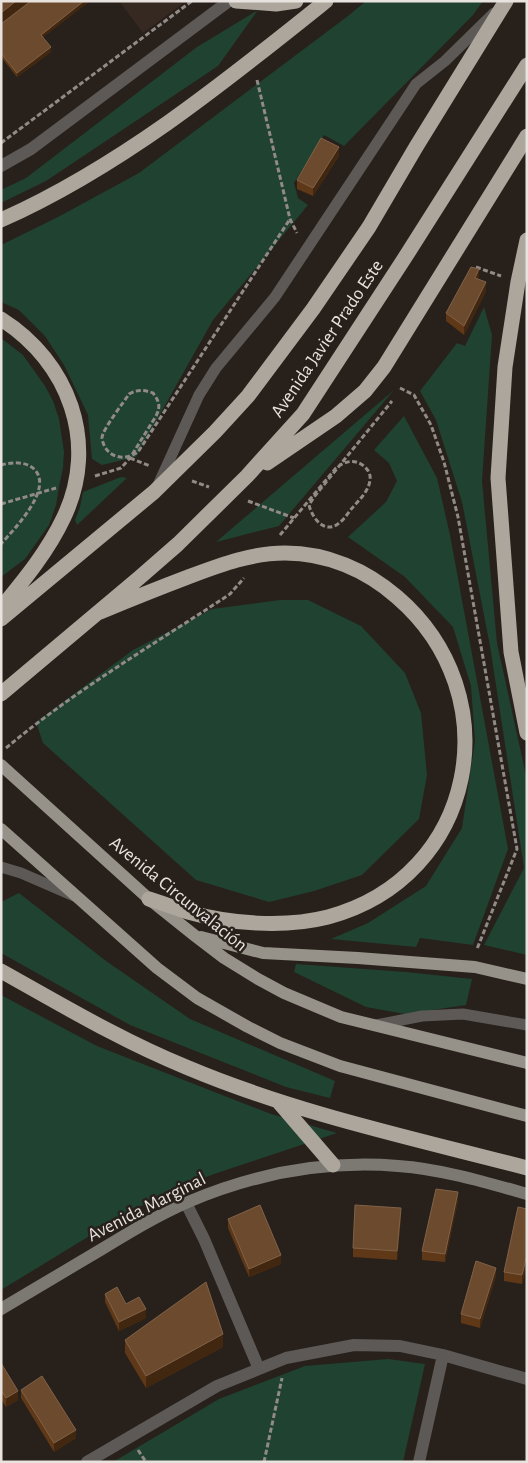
<svg xmlns="http://www.w3.org/2000/svg" width="528" height="1463" font-family="'Alegreya Sans',sans-serif">
<rect width="100%" height="100%" fill="#28201b"/>
<path fill="#362921" d="M119,1H186L143,33Z"/>
<path fill="#204230" d="M366,1H483L473,15L344,146L324,135L294,183L298,198L308,205L213,320L136,457L102,465L92,459L88,415L64,365L45,336L19,310L1,302V245L58,217L139,173L348,16Z
M258,10L218,66L46,181L1,203V190L26,178L197,47Z
M484,307L492,335L482,481L497,643L527,780V955L484,945L524,868L490,646L462,502L436,420L420,391L457,343L465,346Z
M1,338L23,355L45,386L53,401L59,419L64,452L63,468L59,487L56,505L49,525L25,559L1,577Z
M394,390L279,526L216,542Z
M404,416L437,478L450,535L508,849L473,945L420,938L416,947L331,939L368,923L426,886L462,828L475,741L471,686L453,627L405,577L348,537L386,502L397,481L389,463L374,450Z
M121,477L127,478L77,525L75,520L80,507L83,492Z
M280,600H308L361,626L405,673L421,713L427,775L419,819L362,875L314,891L269,902L196,880L43,743L36,722L133,650L212,609Z
M19,893L106,961L190,1019L335,1081L330,1098L286,1087L130,1025L1,953V902Z
M296,964L406,972L472,979L466,1005L405,1014L366,1007L294,972Z
M1,995L97,1046L271,1114L337,1133L217,1173L169,1191L114,1221L1,1290Z
M388,1359L425,1364L403,1462H113L219,1399L305,1366Z"/>
<g fill="none" stroke-linecap="round" stroke-linejoin="round">
<path stroke="#918a86" stroke-width="3" stroke-dasharray="5 2.5" stroke-linecap="butt" d="M257,80L290,219L297,233
M1,143L192,1
M476,267L501,276
M400,388L414,395L431,425L444,462L458,517L517,849L477,949
M130,458L150,466
M1,465C12,462 27,461 35,470C53,490 14,529 1,544
M95,476L121,468L130,458L156,416C161,406 159,401 153,393C144,390 138,389 129,394C124,402 102,430 102,438C103,447 109,454 116,456C124,459 132,456 138,452L290,219
M192,481L209,487
M248,501L294,518
M1,504L56,488
M280,535L336,468C344,462 352,459 361,464C367,468 371,473 370,480C369,490 361,498 354,506C349,511 345,519 339,523C325,535 312,518 309,505L314,497L392,401
M6,748C74,691 156,643 230,594L244,578
M138,1450L146,1462
M264,1462L282,1378"/>
<path stroke="#5c5956" stroke-width="11" d="M158,485L199,395L216,368L275,297L416,84L445,61L494,13
M1,867L21,873L74,896
M376,1025L422,1016L463,1014L527,1025"/>
<path stroke="#5c5956" stroke-width="12" d="M186,1203L204,1239L259,1369
M87,1462L217,1386L286,1358L354,1345L400,1346L443,1355L527,1379
M419,1462L443,1355"/>
<path stroke="#5c5956" stroke-width="12" d="M1,166L31,149L229,1"/>
<path stroke="#7c7973" stroke-width="12" d="M1,1309C35,1289 68,1269 102,1249C130,1232 158,1215 188,1202C256,1173 324,1160 398,1166C441,1169 485,1182 527,1194"/>
<path stroke="#969189" stroke-width="12" d="M1,765L149,899L194,935L224,958L258,979L284,993L341,1017L527,1063
M1,829L157,968L197,998L248,1027L280,1043L340,1066L527,1116
M201,937L263,953L358,958L475,967L527,979"/>
<path stroke="#aca69d" stroke-width="15" d="M236,1L276,4L296,1
M1,220C120,167 225,82 326,1
M527,240L518,282L505,367L498,478L511,652L527,733
M1,319C69,362 99,443 64,517C48,551 25,579 1,608
M267,463L336,416L365,391L384,367L527,136
M100,612C129,600 159,588 188,577C220,565 251,553 285,553C327,553 366,570 397,597C511,695 477,877 328,917C285,928 230,924 188,912C175,908 162,903 149,899
M1,619L154,492L215,432L248,396L313,309L369,227L416,147L506,1
M1,694L139,578L178,544L247,476L303,414L404,259L527,65
M1,971C62,1005 122,1041 186,1067C295,1113 412,1138 527,1168
M278,1101L333,1165"/>
</g>
<path fill="#5e3817" d="M1,1H90L43,37L51,52L17,77L1,57Z
M339,156L313,196L297,189V180Z
M479,278V279L486,291L464,335L446,321V313Z
M458,1201L445,1262L422,1260V1251Z
M527,1209V1264L522,1284L504,1281V1272Z
M401,1217L397,1260L353,1257V1248Z
M228,1219L281,1264L249,1277L228,1228Z
M496,1276L480,1328L461,1323V1314Z
M105,1294L126,1304L146,1318L119,1331L105,1302Z
M125,1340L223,1347L146,1388L125,1353Z
M1,1363L18,1400L6,1407L1,1399Z
M21,1390L76,1438L54,1452L21,1398Z"/>
<path fill="#422710" d="M16,1H34L1,28V13Z
M84,1H90L41,39V35Z
M51,47V52L17,77V73Z
M339,147V156L313,196V188Z
M479,269V278L475,287V278Z
M486,282V291L464,335V326Z
M458,1192V1201L445,1262V1254Z
M401,1208V1217L397,1260V1251Z
M281,1255V1264L249,1277V1269Z
M527,1255V1264L522,1284V1275Z
M496,1268V1276L480,1328V1319Z
M146,1309V1318L119,1331V1322Z
M223,1334V1347L146,1388V1376Z
M18,1391V1400L6,1407V1398Z
M76,1430V1438L54,1452V1443Z"/>
<path fill="#6c4a2d" stroke="#806249" d="M1,1H16L1,13Z
M31,1H84L41,35L51,47L17,73L1,53V24Z
M321,138L339,147L313,188L297,180Z
M471,267L479,269L475,278L486,282L464,326L446,313Z
M436,1189L458,1192L445,1254L422,1251Z
M260,1205L281,1255L249,1269L228,1219Z
M355,1205L401,1208L397,1251L353,1248Z
M518,1207L527,1209V1255L522,1275L504,1272Z
M476,1261L496,1268L480,1319L461,1314Z
M206,1282L223,1334L146,1376L125,1340Z
M117,1287L126,1304L139,1297L146,1309L119,1322L105,1294Z
M1,1363L18,1391L6,1398L1,1390Z
M42,1376L76,1430L54,1443L21,1390Z"/>
<g text-anchor="middle" stroke-width="5" stroke-linejoin="round" paint-order="stroke">
<g font-size="19" fill="#e9e3e0" stroke="#28201b">
<text transform="translate(326 338) rotate(-56)" y="7">Avenida Javier Prado Este</text>
<text transform="translate(179 893) rotate(39)" y="7">Avenida Circunvalación</text>
<text transform="translate(146 1206) rotate(-27)" y="7">Avenida Marginal</text>
</g>
</g>
<rect width="528" height="1463" fill="none" stroke="#e9e3e0" stroke-width="5"/>
</svg>
